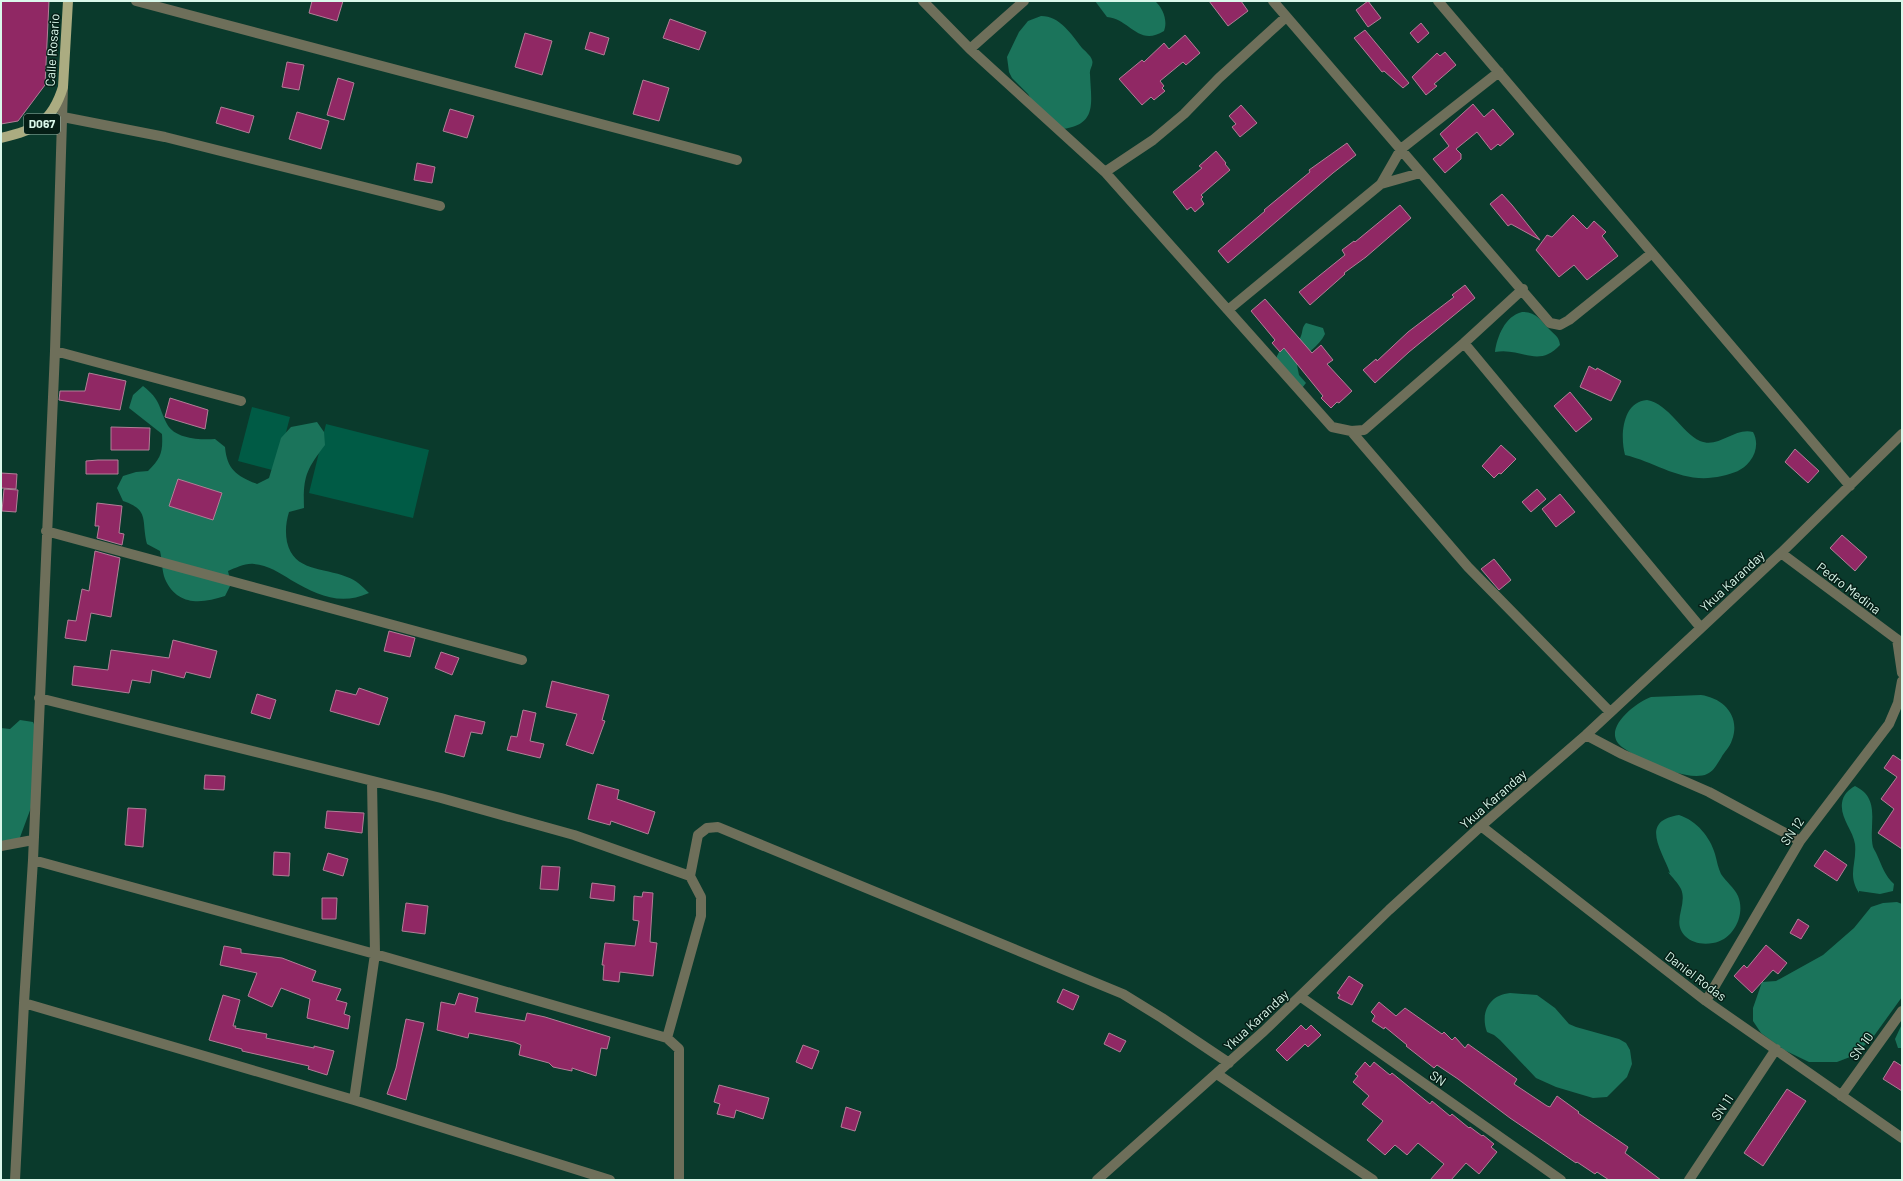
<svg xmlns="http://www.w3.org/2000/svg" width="1903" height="1181" font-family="Barlow,sans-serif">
<rect width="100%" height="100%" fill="#0a3a2c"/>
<path fill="#005b45" d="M252,407L290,417L276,471L238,461Z
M326,424L429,450L413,518L309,493Z"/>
<path fill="#1b745b" d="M1095,1H1155C1163,8 1168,21 1164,31C1138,47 1130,19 1107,17Z
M1041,16C1060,16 1071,34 1082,48C1085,51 1091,56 1092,60C1094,65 1089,69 1090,74C1091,102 1098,125 1062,129L1035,106L1028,94L1012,78L1009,72L1007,57L1019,32L1028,21Z
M1522,312C1536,311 1541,321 1550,330C1556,336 1559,337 1560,345C1538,369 1521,347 1495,352C1497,337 1505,316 1522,312Z
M1306,323L1323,328L1325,334C1320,346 1304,354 1297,365L1299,375L1306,383L1302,388L1277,360V356L1280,350C1289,347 1298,345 1301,336C1303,330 1302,327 1306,323Z
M143,386C161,400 158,406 167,424C175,439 200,440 215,439L225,447C227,470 237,476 257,484L269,478L281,438L291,427L317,422L324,432L325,445C306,470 303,477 304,508L289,512C286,522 285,531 287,542C294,572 323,567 347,577C356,580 362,586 369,593C340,606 317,595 291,580C280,573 268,565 254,564C245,563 236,568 228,571L231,584L225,596C201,604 177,606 165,579C162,572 162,559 160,551L147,544C141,520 150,510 123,501L117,488L123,476L136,472L148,471C161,458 163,452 162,434L129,408L133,395Z
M1647,400C1669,404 1682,433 1700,441C1719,449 1734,427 1753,432C1758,441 1757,452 1750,461C1742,471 1734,473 1722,476C1683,485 1659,463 1625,455C1620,436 1622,402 1647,400Z
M1701,695C1723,698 1741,716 1732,740C1730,747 1724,752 1721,758C1717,764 1714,771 1707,774C1688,783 1638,759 1622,747C1600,730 1635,703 1651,697Z
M20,720L33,722L39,735L32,805L19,840L1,842V728L10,729Z
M1855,786C1882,799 1868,825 1873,847C1874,850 1876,852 1877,855C1882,866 1885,876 1894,884L1893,891L1880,894L1859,891V893C1847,874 1857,864 1855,844C1853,830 1840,818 1842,803C1843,795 1848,790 1855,786Z
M1679,815C1697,821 1710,837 1715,854C1717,861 1718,868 1721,874C1726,882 1734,887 1738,896C1746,915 1733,940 1713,943C1703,945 1692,943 1685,936C1671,921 1688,905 1681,889C1678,883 1672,877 1668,872L1670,873C1662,850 1639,821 1679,815Z
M1897,902L1902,904V997L1871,1040L1850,1057L1837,1062H1809L1784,1050L1761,1033L1753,1021V1008L1762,982L1776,981L1823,955L1854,928L1871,907L1883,903Z
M1510,993L1537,995L1555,1008L1569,1024L1576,1027L1619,1039L1626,1043L1630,1050L1632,1064L1627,1077L1607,1097L1593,1098L1556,1087L1536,1078L1500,1040L1494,1035L1487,1032C1480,1013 1489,995 1510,993Z
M1902,1024V1048H1898L1895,1039Z"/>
<path fill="#902864" stroke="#b17f97" d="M1,1H49L45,85L18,121L1,124Z
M312,1H343L337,21L309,13Z
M1209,1H1241L1248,11L1228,26Z
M1368,1L1381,18L1368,27L1356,10Z
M670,19L706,32L699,50L663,38Z
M1421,23L1429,33L1418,43L1410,33Z
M1365,30L1409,83L1403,88L1384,71L1382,72L1354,38Z
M590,32L609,38L604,55L585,49Z
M525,33L552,41L542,75L515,67Z
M1185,35L1200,53L1186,65L1183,62L1160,81L1164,86L1162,88L1165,91L1154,100L1151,97L1142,105L1119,79L1142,60L1144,62L1164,43L1169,49Z
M1445,52L1456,65L1434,84L1437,86L1426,95L1412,77L1437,53L1440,56Z
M287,62L304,65L299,90L282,87Z
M338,78L354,83L344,120L327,115Z
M643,80L669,88L659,121L633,114Z
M1473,104L1484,117L1493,109L1514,134L1500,146L1498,144L1491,150L1477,132L1456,149L1461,154V159L1445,173L1433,159L1449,146L1440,134Z
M1241,105L1257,123L1240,137L1232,127L1236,124L1229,116Z
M221,107L254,116L249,133L216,123Z
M450,109L474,116L467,138L443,131Z
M297,112L329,121L321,149L289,139Z
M1347,143L1356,155L1333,173L1228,263L1218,251L1265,211L1264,210L1310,172L1309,170Z
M1216,151L1226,163L1225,164L1230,170L1201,195L1203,197L1201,199L1204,204L1195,212L1191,207L1187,210L1173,192L1202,168L1199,166Z
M417,163L435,167L432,183L414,180Z
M1502,194L1512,205L1540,240L1511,224L1508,226L1490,204Z
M1400,205L1411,218L1366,257L1344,273L1345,274L1310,305L1299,292L1345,255L1342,250L1354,241L1355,242Z
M1573,215L1587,229L1594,221L1606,232L1602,236L1618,256L1587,280L1574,265L1559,277L1536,250L1547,235L1552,237Z
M1465,285L1475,298L1409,352L1375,383L1363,370L1376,359L1377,361L1408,332L1454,297L1452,295Z
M1265,299L1312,353L1321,345L1333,360L1327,364L1352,391L1339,403L1337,402L1331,408L1321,398L1323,396L1284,348L1280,352L1272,343L1275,340L1251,311Z
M1589,366L1596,370L1597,368L1621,381L1611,401L1580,387Z
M89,373L126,381L120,410L59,400L60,391H85Z
M1570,392L1592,419L1576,432L1554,406Z
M170,398L208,410L205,429L165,417Z
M111,427L150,428L149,450H111Z
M1501,445L1516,459L1501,474L1499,473L1494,478L1482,466Z
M1795,449L1819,471L1808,483L1785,462Z
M98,460H118V474H86V461Z
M1,473L17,474L16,489L1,488Z
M178,479L222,493L213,520L169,506Z
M4,489L18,490L16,512L2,511Z
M1537,489L1546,499L1531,512L1522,502Z
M1560,494L1575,512L1556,527L1542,509Z
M97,503L122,506L119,533L124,534L122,545L97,538L99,526H95Z
M1842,535L1867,557L1855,571L1830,548Z
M95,551L120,558L111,617L91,613L86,641L65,638L68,620L76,621L82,589L89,591Z
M1494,559L1511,580L1499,590L1481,569Z
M389,631L415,638L410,657L384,651Z
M173,640L217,651L210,678L186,672L184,678L152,670L150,683L132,680L129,693L72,685L74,666L108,670L111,650L169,658Z
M441,652L459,658L452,675L435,668Z
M552,681L609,695L602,720L605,721L593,754L566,745L577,714L546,707Z
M359,688L388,698L379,725L330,711L336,690L356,695Z
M257,694L276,700L270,719L251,713Z
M523,710L536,713L530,741L544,744L540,758L507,750L511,736L517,737Z
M455,715L485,722L482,734L471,732L464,757L445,752Z
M1893,755L1902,761V849L1878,833L1894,809L1881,799L1897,777L1884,768Z
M205,775L225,776L224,790L204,789Z
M597,784L619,790L617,799L655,812L648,834L611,821L610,825L588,819Z
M128,808L146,809L143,847L125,845Z
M327,811L364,813L362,833L325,828Z
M1825,850L1847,865L1837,881L1814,866Z
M274,852L290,853L289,876L273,875Z
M328,853L348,859L343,876L323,870Z
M542,866L560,867L558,890L540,889Z
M592,883L615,886L614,901L590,898Z
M643,892L653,893L650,942L657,943L653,976L620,972L619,982L603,980L604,965H602L605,943L635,946L639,921L633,920L634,896L642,897Z
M322,898H337L336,919H322Z
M406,903L428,906L425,934L402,931Z
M1798,919L1809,926L1801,939L1790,933Z
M1766,945L1787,963L1778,974L1773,970L1752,993L1734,976L1744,965L1747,968Z
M224,946L241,949V953L282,958L316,971L312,981L341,989L336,1000L347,1003L344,1014L350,1016L348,1029L307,1018L310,999L281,988L272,1007L248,996L257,973L220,965Z
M1349,976L1363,985L1352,1005L1338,998L1340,995L1337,993Z
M1063,989L1079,996L1073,1010L1057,1002Z
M459,993L478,998L475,1012L525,1021L527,1013L545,1017L610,1037L607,1049L601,1048L596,1076L572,1068V1071L553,1067L549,1063L519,1055L521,1045L514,1042L469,1033L468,1038L437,1030L441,1002L455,1005Z
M223,995L240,1000L233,1026H236L235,1028L267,1034L266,1038L314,1048V1046L334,1051L327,1075L308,1069L309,1066L242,1051V1049L209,1040Z
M1379,1002L1396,1016L1405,1008L1442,1034L1444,1032L1452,1040L1455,1037L1465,1048L1468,1044L1517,1079L1514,1084L1547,1106L1550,1107L1557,1096L1579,1112L1578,1113L1628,1147L1625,1153L1661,1180H1609L1597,1172L1595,1174L1577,1162L1576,1163L1510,1118L1458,1079L1437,1065L1434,1068L1406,1046L1407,1045L1385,1027L1384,1029L1372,1021L1375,1016L1371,1012Z
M406,1019L424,1023L406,1100L387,1094L396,1068Z
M1301,1025L1306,1030L1311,1025L1321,1035L1308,1047L1305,1044L1287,1061L1276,1050Z
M1109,1033L1126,1041L1120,1052L1104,1044Z
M803,1045L819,1051L812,1069L796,1062Z
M1894,1061L1902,1066V1091L1883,1079Z
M1365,1062L1370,1067L1374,1062L1390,1075L1392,1073L1430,1104L1432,1101L1450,1116L1452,1114L1469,1128L1470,1127L1482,1136L1483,1135L1494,1144L1491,1147L1497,1152L1479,1174L1466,1163L1451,1180H1430L1444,1164L1418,1143L1407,1155L1395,1145L1385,1155L1367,1140L1383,1121L1362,1104L1369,1096L1353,1082L1358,1076L1355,1074Z
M719,1085L769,1098L763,1119L736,1110L734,1118L717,1114L720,1104L714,1102Z
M1787,1089L1806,1101L1763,1166L1744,1153Z
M846,1107L861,1112L855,1131L841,1127Z"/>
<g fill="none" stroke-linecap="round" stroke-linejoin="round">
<path stroke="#6e6f5a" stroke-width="10" d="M136,1L737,160
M923,1L970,49L1105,172L1332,427L1351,431L1364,430L1464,343L1523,289
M1273,1L1550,323L1560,325L1569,320L1652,253
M1438,1L1850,486
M970,49L1024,1
M63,117L165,137L440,206
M1105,172L1153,140L1184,114L1219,78L1286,17
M1381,184L1420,173
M1228,310L1381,184L1401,149L1499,72
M1464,343L1701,628
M55,351L241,401
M1351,431L1468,567L1610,712
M46,531L522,660
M1781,553L1902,643
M1897,639L1902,673
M39,698L441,798L574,835L690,876
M1586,735L1622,754L1709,792L1800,841
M1481,826L1706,1001L1902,1138
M1,846L33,840
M33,860L375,954L667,1038L679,1049V1180
M1301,997L1561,1180
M1706,1001L1800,841L1889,724L1898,703L1902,681
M24,1003L354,1100L610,1180
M667,1038L701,916V897L690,876L698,835L707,828L718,827L1123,994L1162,1018L1229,1063
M1217,1074L1373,1180
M1841,1096L1902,1011
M354,1100L375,954L372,781
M15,1180L24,1003L33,860L55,351L63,87
M1097,1180L1264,1031L1389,910L1481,826L1586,735L1701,628L1781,553L1902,434
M1689,1180L1776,1049"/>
<path stroke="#abac81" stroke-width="10" d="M1,138C35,130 52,123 63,87L68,1"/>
</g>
<g text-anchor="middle" stroke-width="3" stroke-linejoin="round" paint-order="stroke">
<rect fill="#051e16" stroke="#9ab7ab" stroke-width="1" x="24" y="114" width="36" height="20" rx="3"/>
<g font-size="12" font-weight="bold" fill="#daf8eb">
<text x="42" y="128">D067</text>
</g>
<g font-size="13" fill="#daf8eb" stroke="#051e16">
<text transform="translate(52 50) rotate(-86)" y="5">Calle Rosario</text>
<text transform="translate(1732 581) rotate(-43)" y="5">Ykua Karanday</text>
<text transform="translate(1849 588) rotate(37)" y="5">Pedro Medina</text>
<text transform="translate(1493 799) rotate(-41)" y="5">Ykua Karanday</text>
<text transform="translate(1792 831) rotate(-56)" y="5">SN 12</text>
<text transform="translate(1696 976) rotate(37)" y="5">Daniel Rodas</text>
<text transform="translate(1256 1020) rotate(-43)" y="5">Ykua Karanday</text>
<text transform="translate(1861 1046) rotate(-54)" y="5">SN 10</text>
<text transform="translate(1438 1078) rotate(35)" y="5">SN</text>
<text transform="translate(1722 1107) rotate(-56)" y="5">SN 11</text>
</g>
</g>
<rect width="1903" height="1181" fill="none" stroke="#daf8eb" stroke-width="4"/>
</svg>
